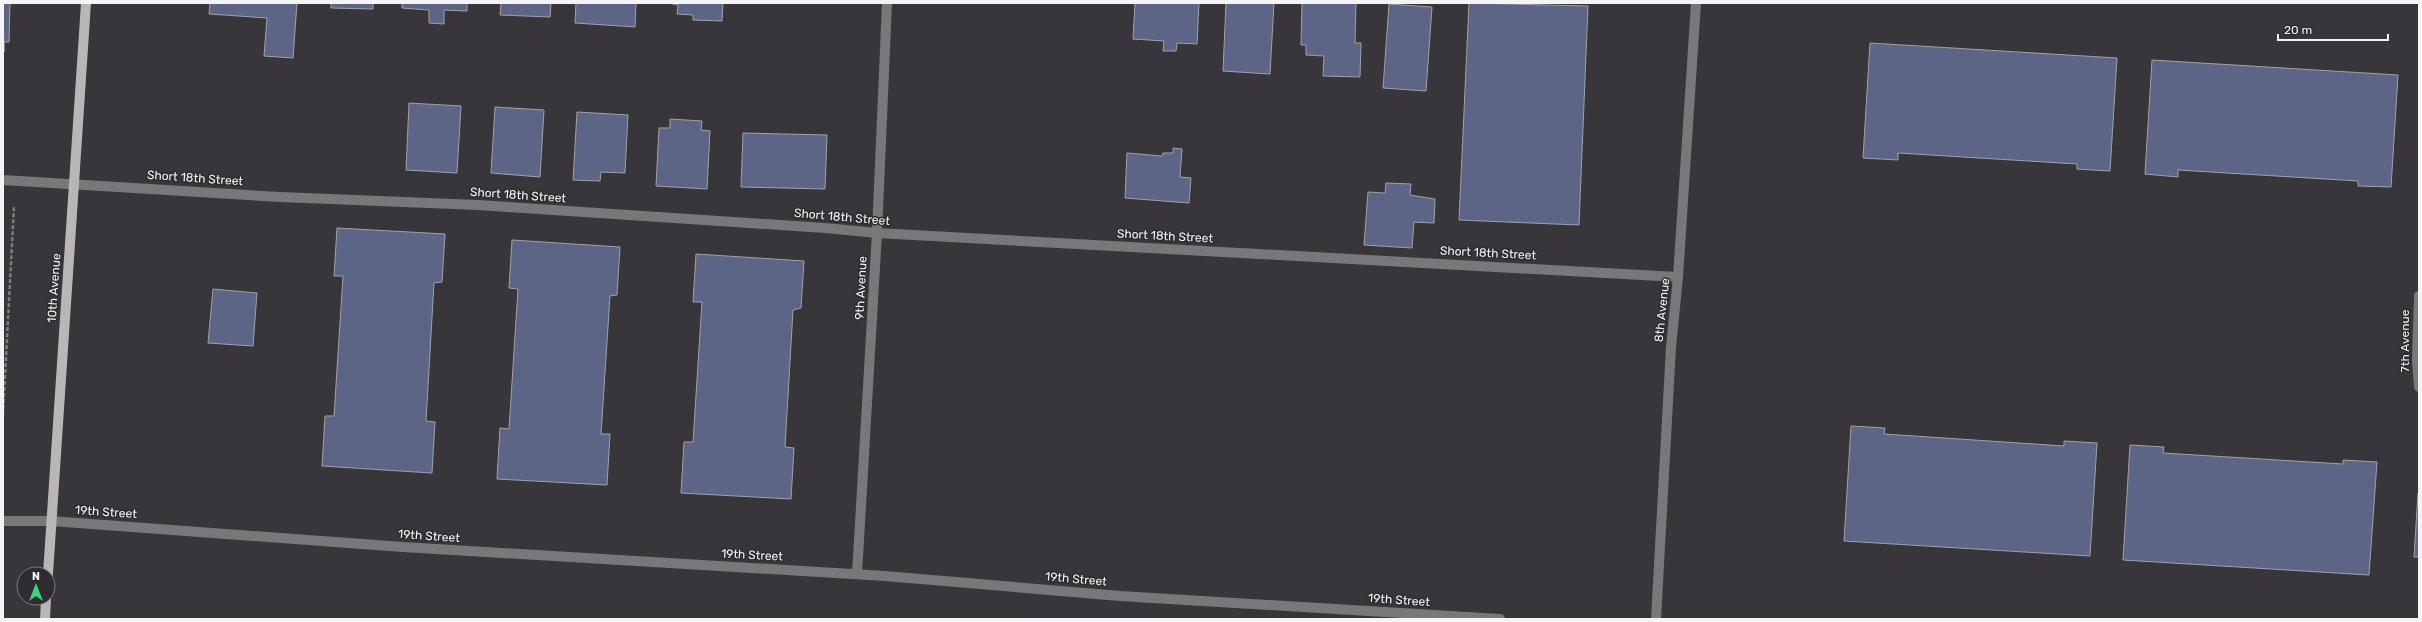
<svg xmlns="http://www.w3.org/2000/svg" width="2422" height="622" font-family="Rubik,sans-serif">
<rect width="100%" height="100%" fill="#38363a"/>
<path fill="#5d6586" stroke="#a1a2a8" d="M3,3H10L9,42H4V52Z
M210,3H297L293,58L264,56L267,18L209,14Z
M331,3H373V9L331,8Z
M402,3H467V11L444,10V24L429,23V10L402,8Z
M501,3H551L550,17L500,15Z
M576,3H636L635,27L575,23Z
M668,3H723L722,21L693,20V15L677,14L678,5Z
M1135,3H1199L1197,44L1177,43L1176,51H1163L1164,41L1133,39Z
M1226,3H1274L1270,74L1223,71Z
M1302,3H1356L1355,43H1361L1360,77L1323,76L1324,56L1306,55V45H1301Z
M1469,3L1588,6L1579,225L1459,220Z
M1389,4L1432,7L1426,91L1383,88Z
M1870,43L2117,58L2110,171L2077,169V164L1898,153V160L1863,158Z
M2152,60L2398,75L2391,187L2358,186V181L2178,170V177L2145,174Z
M409,103L461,106L457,173L406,170Z
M495,107L544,110L540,177L491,173Z
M577,112L628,115L625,173L601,172L600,181L573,180Z
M670,119L702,121L701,130L710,131L707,189L656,186L659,128H670Z
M743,133L827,135L825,189L741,187Z
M1173,148L1182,149L1180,177L1191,178L1189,203L1125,198L1127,153L1162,156L1163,153H1173Z
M1386,183L1411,184L1410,195L1435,199L1434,223L1414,222L1412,248L1364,245L1368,192L1385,193Z
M337,228L445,234L442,282L434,283L426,421L435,422L432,473L322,466L325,416H334L343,276H334Z
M512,240L620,247L617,295L610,296L601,434H610L607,485L497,479L500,428L509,429L518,289L509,288Z
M696,254L804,261L801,308L793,310L785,447L794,448L791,499L681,493L684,442H693L702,302H693Z
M213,289L257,293L253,346L208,343Z
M1851,426L1885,428L1884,434L2064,446V441L2097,443L2090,556L1844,541Z
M2130,445L2164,447L2163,453L2343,464V460L2377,462L2369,575L2123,560Z
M2418,493H2419V557H2414Z"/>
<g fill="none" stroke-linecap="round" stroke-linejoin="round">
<path stroke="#7e7d80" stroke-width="2.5" stroke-dasharray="4 2" stroke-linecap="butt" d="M3,415L14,206"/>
<path stroke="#797778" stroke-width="10" d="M3,180L280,197L478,205L825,228L877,233L1678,277
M2419,296L2417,360L2419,387
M3,521H51L403,547L885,576L1120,596L1500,619
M857,574L877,233L887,3
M1656,619L1671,347L1678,277L1696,3"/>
<path stroke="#b9b5b8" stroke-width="10" d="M48,574L86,3
M45,619L46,598"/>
</g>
<g text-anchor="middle" stroke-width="3" stroke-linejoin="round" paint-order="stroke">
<g font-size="12" fill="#f4f3f6" stroke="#2e2c30">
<text transform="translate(195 178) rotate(4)" y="4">Short 18th Street</text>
<text transform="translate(518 195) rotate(4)" y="4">Short 18th Street</text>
<text transform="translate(842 217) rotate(5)" y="4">Short 18th Street</text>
<text transform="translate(1165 236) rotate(3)" y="4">Short 18th Street</text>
<text transform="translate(1488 253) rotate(3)" y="4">Short 18th Street</text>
<text transform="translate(54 288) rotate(-86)" y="4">10th Avenue</text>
<text transform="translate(861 288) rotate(-87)" y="4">9th Avenue</text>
<text transform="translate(1662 310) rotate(-84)" y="4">8th Avenue</text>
<text transform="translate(2405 341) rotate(-90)" y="4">7th Avenue</text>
<text transform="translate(106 512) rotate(4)" y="4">19th Street</text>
<text transform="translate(429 536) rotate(4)" y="4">19th Street</text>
<text transform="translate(752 555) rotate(3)" y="4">19th Street</text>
<text transform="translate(1076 579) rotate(5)" y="4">19th Street</text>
<text transform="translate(1399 600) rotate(4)" y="4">19th Street</text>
</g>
</g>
<rect width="2422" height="622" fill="none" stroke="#f4f3f6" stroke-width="8"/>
<g transform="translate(36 586)"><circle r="19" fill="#2e2c30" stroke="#7d7c7f"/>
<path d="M0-3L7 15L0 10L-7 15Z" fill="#35d881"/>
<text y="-6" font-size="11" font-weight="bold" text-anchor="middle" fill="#f4f3f6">N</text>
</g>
<path d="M2278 34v6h110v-6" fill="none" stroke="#f4f3f6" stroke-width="2"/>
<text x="2284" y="34" font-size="12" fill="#f4f3f6" stroke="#2e2c30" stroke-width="3" paint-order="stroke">20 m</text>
</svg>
